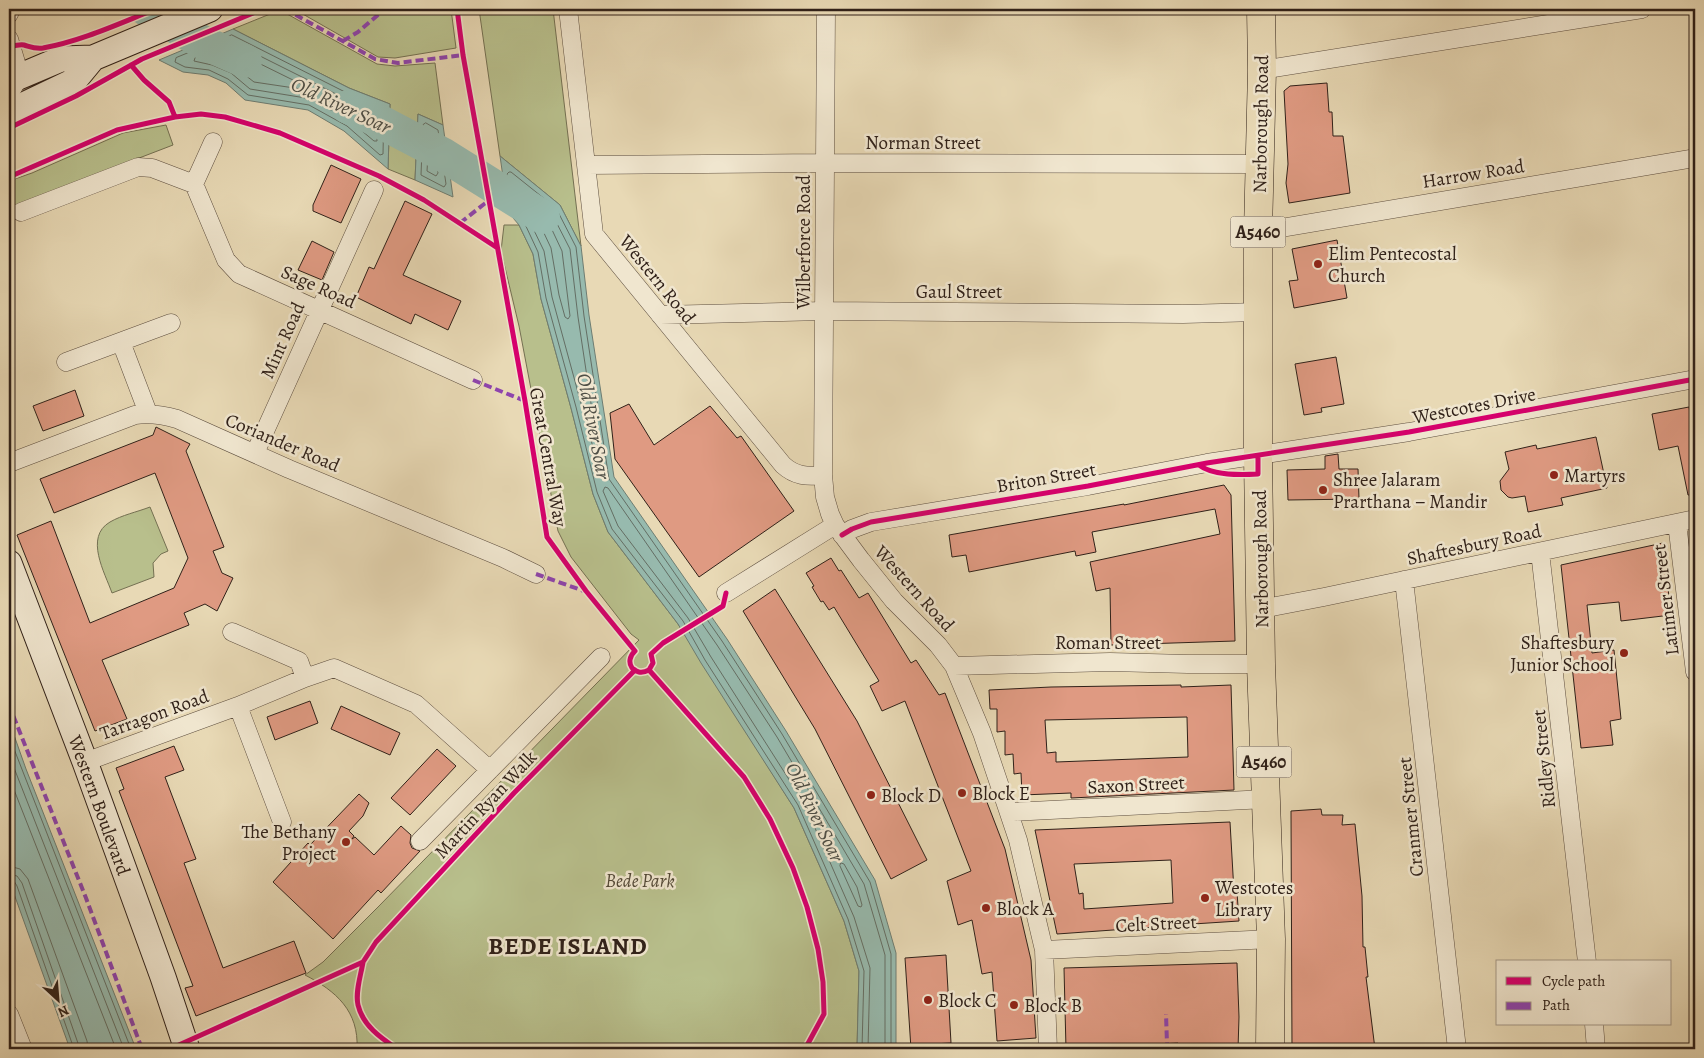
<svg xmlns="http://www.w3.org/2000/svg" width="1704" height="1058" font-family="Alegreya,serif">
<rect width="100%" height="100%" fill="#e8d9b5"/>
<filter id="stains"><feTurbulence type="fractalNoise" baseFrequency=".004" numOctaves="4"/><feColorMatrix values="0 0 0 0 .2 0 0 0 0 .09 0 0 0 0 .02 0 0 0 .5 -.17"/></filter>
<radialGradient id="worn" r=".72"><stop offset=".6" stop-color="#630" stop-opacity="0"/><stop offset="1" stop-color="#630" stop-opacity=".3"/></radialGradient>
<path fill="#b8bf8c" stroke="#747052" d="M294,9H451L456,48L395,58L378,57Z
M479,9H553L581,246L560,205L500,156Z
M280,10L377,64L395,66L435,63L443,125L418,114L415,180L388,169L390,104L349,88L233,29Z
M166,125L173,145L9,208V181L32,173L123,133Z
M504,225H519L533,254L541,299L571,408L593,494L608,532L678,624L794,808L844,921L859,971L857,1049H357C359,1011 336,991 305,975L323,962L379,906L639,640L631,634L571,557L558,531L519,326L501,251Z
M150,507L168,551L161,554L153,563L154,577L112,593C105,573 84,537 110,522C122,515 137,512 150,507Z"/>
<path fill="#97baae" stroke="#6e7d72" d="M233,29L349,88L390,104L388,169L344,131L308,110L245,100L226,83L208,75L183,72L159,60Z
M418,114L443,125L453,197L415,180Z
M500,156L560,205L581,246L589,315L614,477L727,639L786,731L875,880L896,953V1049H857L859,971L844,921L794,808L701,663L678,624L608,532L593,494L571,408L541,299L533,254L519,225L508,212Z
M9,721L26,769L136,1049H70L9,880Z"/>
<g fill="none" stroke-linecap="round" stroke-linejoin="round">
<path stroke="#646e64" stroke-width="1" d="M232,35L347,93L384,107L383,154L380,155L347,126L309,105L248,95L228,79L209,70L185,67L175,62L176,58Z
M232,42L344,98L377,111V141H374L350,121L312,99L250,89L231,73L212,65L194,61L195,58Z
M232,50L299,83L303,85V88L301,89L254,82L236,68L219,59V56Z
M426,123L438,130L446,184L444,187L421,175L423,125Z
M431,138L433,140L438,173L436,176L427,171L429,140Z
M517,186L520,187L551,212L570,249L578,317L598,450L597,453L594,451L552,297L544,251L529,220L518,207L516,189Z
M537,211L546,217L562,251L570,316L568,319L565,317L559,295L551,248L535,214Z
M9,736L131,1049
M9,755L124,1049
M9,777L116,1049
M841,863L844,864L857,887L862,905L861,907L858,906L840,866Z
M9,866L20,869L28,879L87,1041L88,1049
M9,874L17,876L22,883L80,1049
M9,880L14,881L17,886L74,1049
M862,1049L864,971L848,919L798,805L705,660L683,621L612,529L597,492L576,407L546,298L538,252L524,222L512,209L507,174L509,172H511L556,208L576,247L584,316L609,479L722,641L782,734L870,882L891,954V1049
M868,1049L870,968L854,917L804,803L711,657L688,618L618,526L603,491L605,487L608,488L717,645L777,737L864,884L885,955V1049"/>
<path stroke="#97baae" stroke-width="34" d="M146,9L202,42L245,61
M348,107L375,119L442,154L543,217"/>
</g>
<path fill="#df9a82" stroke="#302119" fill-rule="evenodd" d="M1327,83L1329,112H1332L1333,136H1343L1350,193L1289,203L1286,183L1288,164L1284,91L1290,86Z
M331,165L361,179L341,223L313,211V205Z
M405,201L432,214L403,275L461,301L448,330L415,314L411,324L356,297L369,267L374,269Z
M1337,240L1347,298L1294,308L1289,281L1298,280L1292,249Z
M312,241L334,252L322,280L298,270Z
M1336,357L1344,404L1321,408L1322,412L1304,415L1295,364Z
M75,390L84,416L43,431L33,406Z
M629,404L654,445L710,406L737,438L741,436L794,511L699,577L615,459L610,413Z
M1689,407L1695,440V495H1688L1678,446L1659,450L1652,414Z
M156,427L190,444L186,451L224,547L213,551L222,573L233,578L217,611L205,604L184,613L189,625L102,660L127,719L95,731L17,535L51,521L90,623L174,588L188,558L155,473L54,513L40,479L153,435Z
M1596,437L1607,488L1561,498L1563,505L1528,512L1525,496L1512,498L1508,497L1501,490L1500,481L1509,469L1505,452L1536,445L1537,449Z
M1338,454L1339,469H1358L1359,499L1288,500L1287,470L1325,469V456Z
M1224,485L1231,495L1235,641L1111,645L1110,588L1096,591L1090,562L1220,534L1215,509L1092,532L1096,552L1076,556L1075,551L969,572L966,555L952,557L949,535L1124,504V505Z
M1663,543L1671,615L1621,621L1619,602L1587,605L1592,653L1614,650L1621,719L1610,721L1613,745L1581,748L1561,565Z
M831,558L839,571L841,570L859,598L868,593L911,663L916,660L939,695L945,693L1005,849L1031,960L1036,1038L997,1041L992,972L982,974L972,920L958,925L947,881L971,871L905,701L882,711L870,686L879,681L834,607L829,610L823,601L821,602L812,587L814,586L806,573Z
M775,589L857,721L927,860L891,879L815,729L743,611Z
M1181,685V687L1231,685L1234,790L1071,798V793L1022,795L1021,773L1014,774L1013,754L1005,755V731L997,732V709H990L989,690L1051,687ZM1187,717L1188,757L1056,762V752L1047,753L1045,720Z
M310,701L318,723L275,740L267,717Z
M341,706L400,733L390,755L331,729Z
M174,746L184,770L165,777L196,859L184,863L223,968L294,941L306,973L196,1016L185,988L193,986L119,791L124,789L116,768Z
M437,749L456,766L410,815L391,798Z
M359,794L369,803L363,816L349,831L354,836L352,839L355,837L374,855L401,826L411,835L410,843L412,848L420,851L381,893L378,890L333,939L273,882L308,843L310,845Z
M1321,809L1322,815H1343L1342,825L1355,824L1362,896L1363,947H1365L1368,977H1366L1375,1049H1292L1291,811Z
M1230,822L1234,892H1237L1239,921L1193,924L1194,927L1169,928V926L1057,934L1035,830ZM1171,860L1173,903L1084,909L1083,893L1079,894L1074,864Z
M946,955L951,1043L932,1044L933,1049H911L905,958Z
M1237,963L1239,1017L1238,1049H1180L1178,1043L1102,1047V1049H1066L1064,968Z"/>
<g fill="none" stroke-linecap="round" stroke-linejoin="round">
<defs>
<path id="street" d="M568,9L594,234L783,465C795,476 807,477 823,475
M826,9L823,475L825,497L830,514L835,525L861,560L894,601L938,645L954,666L982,733L1018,840L1044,950L1048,1049
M9,14L11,9
M9,39L20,76L9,94
M1262,70L1642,9
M587,165L825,163L1259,164
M194,184L213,142
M21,212L138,167L152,168L194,184L226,260L239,274L473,380
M1258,232L1695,158
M660,315L824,311L1183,314L1259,312
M121,342L148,413
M66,362L171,323
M255,453L374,190
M9,463L135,415C150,413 163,415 177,419L289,469L503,558L536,574
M1677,523L1695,672
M842,535L852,529L871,522L1088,486L1207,463L1409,432L1695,379
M1540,552L1587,962
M1404,580L1457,1049
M726,593L835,525
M1261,609L1324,597L1695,519
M232,632L299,661L305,678L334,668L416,704L490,770
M954,666L1110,662L1188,664H1261
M238,706L282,822
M85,762L238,706L305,678
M1009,812L1266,799
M420,841L601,657
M1044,950L1271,939
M9,1014L23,1049
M1594,1024L1596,1049"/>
<path id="secondary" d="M9,81L61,59L93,58L210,9
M9,112L74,81L93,58
M9,563L85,762L163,977L187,1049"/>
<path id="primary" d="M1261,9L1262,70L1258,232V456L1261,664L1271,939L1270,1049"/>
</defs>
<use href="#street" stroke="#5e4f40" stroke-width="19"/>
<use href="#secondary" stroke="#302119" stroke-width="27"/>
<use href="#primary" stroke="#302119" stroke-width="29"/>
<use href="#street" stroke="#f0e6cf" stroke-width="18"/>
<use href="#secondary" stroke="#f0e6cf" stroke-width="25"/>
<use href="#primary" stroke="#e8d9b5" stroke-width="28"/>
<path stroke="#8e44ad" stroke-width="4" stroke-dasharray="8 4" stroke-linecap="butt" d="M285,9L375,59L398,63L463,55
M343,41L358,32L385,9
M460,223L488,201
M473,380L525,401
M536,574L584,591
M9,705L86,898L142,1049
M1163,1049L1167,1044L1166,1014"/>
<defs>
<path id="cycleway" d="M457,9L463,55L525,401L547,537L586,591L635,651C623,662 634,678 649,670L744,777L770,819L793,868L807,907L818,949L823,982L824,1014L805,1049
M9,47C13,46 20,44 24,45C31,47 35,49 43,48C82,41 120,23 156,9
M131,65L144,80L169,102L175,117
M9,128L76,96L142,59L263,9
M9,177L117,130L175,117L201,114L225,117L280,133L379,176L424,200L496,247
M1199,465C1213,476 1241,475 1258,474V456
M842,535L852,529L871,522L1088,486L1207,463L1409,432L1695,379
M649,670L653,663L651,654L663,643L723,606L726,593
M363,962C361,975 355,992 358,1005C363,1026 381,1038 397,1049
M170,1049L363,962L376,942L514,793L635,670"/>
</defs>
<use href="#cycleway" stroke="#f0e6cf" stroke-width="8"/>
<use href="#cycleway" stroke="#d6006c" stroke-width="5"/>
</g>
<g fill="#8f2418" stroke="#f0e6cf" stroke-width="2">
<circle cx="1318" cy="264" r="5"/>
<circle cx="1554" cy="475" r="5"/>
<circle cx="1323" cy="490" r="5"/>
<circle cx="1624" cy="653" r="5"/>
<circle cx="962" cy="793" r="5"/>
<circle cx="871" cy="795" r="5"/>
<circle cx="346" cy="842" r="5"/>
<circle cx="1205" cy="898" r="5"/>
<circle cx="986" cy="908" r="5"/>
<circle cx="928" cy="1000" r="5"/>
<circle cx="1014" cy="1005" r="5"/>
</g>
<g text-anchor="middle" stroke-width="5" stroke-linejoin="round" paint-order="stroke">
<g fill="#f0e6cf" stroke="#6a5c50" stroke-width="1">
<rect x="1230.5" y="216.5" width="55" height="31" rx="4"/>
<rect x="1236.5" y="746.5" width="55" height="31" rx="4"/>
</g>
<g font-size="18" font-weight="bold" fill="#302119">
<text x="1258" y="238">A5460</text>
<text x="1264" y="768">A5460</text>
</g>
<g font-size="19" fill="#302119" stroke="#f0e6cf">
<text transform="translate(1260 124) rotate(-89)" y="7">Narborough Road</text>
<text x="923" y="149">Norman Street</text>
<text transform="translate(1473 173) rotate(-9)" y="7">Harrow Road</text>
<text transform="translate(803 242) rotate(-90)" y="7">Wilberforce Road</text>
<text transform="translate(658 279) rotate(51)" y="7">Western Road</text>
<text transform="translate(319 286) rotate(24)" y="7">Sage Road</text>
<text x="959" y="298">Gaul Street</text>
<text transform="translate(282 340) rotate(-66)" y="7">Mint Road</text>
<text transform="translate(1474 405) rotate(-11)" y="7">Westcotes Drive</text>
<text transform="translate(283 442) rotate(23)" y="7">Coriander Road</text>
<text transform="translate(549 457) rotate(80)" y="7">Great Central Way</text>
<text transform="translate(1046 477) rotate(-10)" y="7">Briton Street</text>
<text transform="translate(1474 544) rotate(-12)" y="7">Shaftesbury Road</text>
<text transform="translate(1260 559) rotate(-91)" y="7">Narborough Road</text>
<text transform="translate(915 588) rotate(48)" y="7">Western Road</text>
<text transform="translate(1665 600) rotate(-97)" y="7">Latimer Street</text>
<text x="1108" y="649">Roman Street</text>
<text transform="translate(154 714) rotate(-20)" y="7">Tarragon Road</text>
<text transform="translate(1543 759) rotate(-96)" y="7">Ridley Street</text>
<text transform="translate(1136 784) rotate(-3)" y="7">Saxon Street</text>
<text transform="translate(485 804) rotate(-47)" y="7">Martin Ryan Walk</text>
<text transform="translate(100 805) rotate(70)" y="7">Western Boulevard</text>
<text transform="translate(1410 817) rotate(-96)" y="7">Cranmer Street</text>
<text transform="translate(1156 923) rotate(-3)" y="7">Celt Street</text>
</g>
<g font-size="19" fill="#302119" stroke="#f0e6cf" text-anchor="start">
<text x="1328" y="260">Elim Pentecostal<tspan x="1328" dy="22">Church</tspan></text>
<text x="1564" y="482">Martyrs</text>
<text x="1333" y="486">Shree Jalaram<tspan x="1333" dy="22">Prarthana – Mandir</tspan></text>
<text x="1614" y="649" text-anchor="end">Shaftesbury<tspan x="1614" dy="22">Junior School</tspan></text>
<text x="972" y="800">Block E</text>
<text x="881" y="802">Block D</text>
<text x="336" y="838" text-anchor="end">The Bethany<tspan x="336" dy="22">Project</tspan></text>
<text x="1215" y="894">Westcotes<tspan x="1215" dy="22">Library</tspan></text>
<text x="996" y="915">Block A</text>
<text x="938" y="1007">Block C</text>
<text x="1024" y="1012">Block B</text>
</g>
<g font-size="19" font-style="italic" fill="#524836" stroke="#f0e6cf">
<text x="640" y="887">Bede Park</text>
</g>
<g font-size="20" font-style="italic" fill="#4f4f46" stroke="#f0e6cf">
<text transform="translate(341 105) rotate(25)" y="7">Old River Soar</text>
<text transform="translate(594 426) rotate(79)" y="7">Old River Soar</text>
<text transform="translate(815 812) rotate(64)" y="7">Old River Soar</text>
</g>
<g font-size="24" font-weight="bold" letter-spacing="1" fill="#302119" stroke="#f0e6cf">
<text x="568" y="954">BEDE ISLAND</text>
</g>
</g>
<rect width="1704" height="1058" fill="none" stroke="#e8d9b5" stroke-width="30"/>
<rect x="10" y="10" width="1684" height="1038" fill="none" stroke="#302119" stroke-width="2.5"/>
<rect x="15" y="15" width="1674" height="1028" fill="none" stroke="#302119"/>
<rect x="1496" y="960" width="175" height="65" fill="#f0e6cf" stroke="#a39786"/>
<rect x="1506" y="977" width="25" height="8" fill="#d6006c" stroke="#a39786"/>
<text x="1542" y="986" font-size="15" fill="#302119">Cycle path</text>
<rect x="1506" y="1002" width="25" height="8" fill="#8e44ad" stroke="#a39786"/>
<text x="1542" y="1010" font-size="15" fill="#302119">Path</text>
<g transform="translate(58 1000) rotate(154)" stroke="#f0e6cf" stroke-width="4" paint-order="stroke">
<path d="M0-4L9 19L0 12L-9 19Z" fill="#302119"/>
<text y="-8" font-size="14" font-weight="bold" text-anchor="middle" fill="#302119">N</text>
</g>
<rect width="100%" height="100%" filter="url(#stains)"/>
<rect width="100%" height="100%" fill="url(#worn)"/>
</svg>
